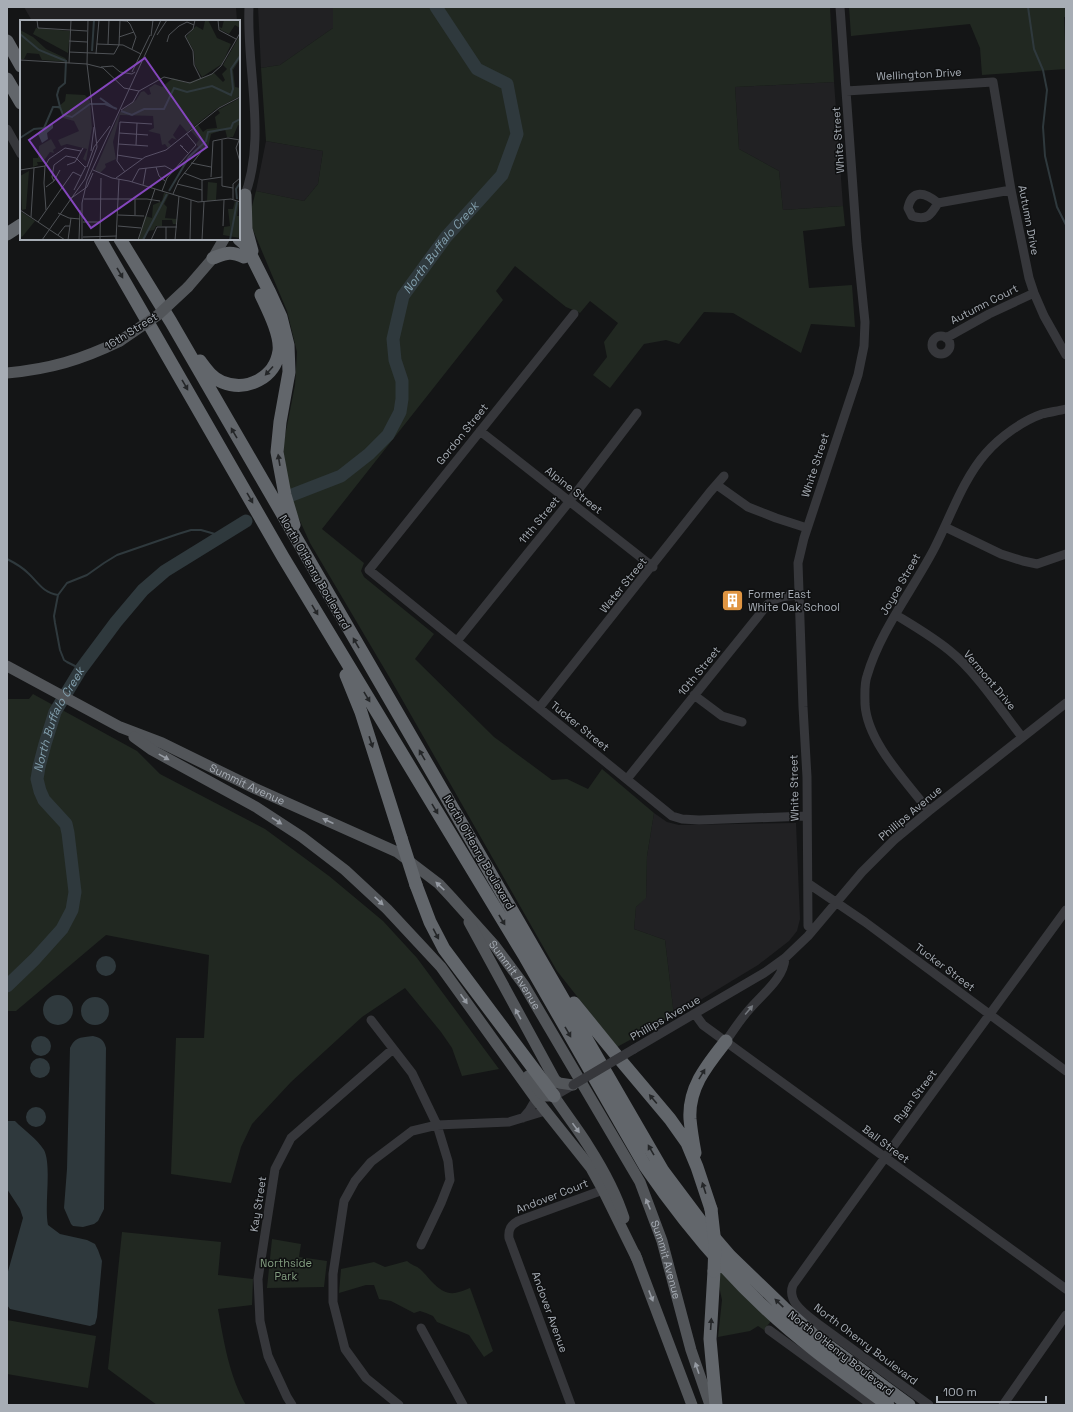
<svg xmlns="http://www.w3.org/2000/svg" width="1073" height="1412" font-family="'Space Grotesk',sans-serif">
<rect width="100%" height="100%" fill="#141516"/>
<path fill="#212123" d="M24,7H236L237,21H32Z
M258,7H333V28L280,65L261,68Z
M834,82L843,206L783,210L779,171L739,149L735,87Z
M266,141L323,151L318,184L304,201L256,191Z
M654,813L667,822L679,825L796,823L800,919L797,931L789,941L758,965L674,1016L665,940L634,929L636,907L646,897L647,856Z"/>
<path fill="#212821" d="M333,7H830L834,82L735,87L739,149L779,171L783,210L843,206L845,226L803,231L809,288L852,285L855,327L811,324L801,353L733,313L704,312L679,344L666,340L644,344L610,388L593,375L607,357L604,342L618,323L590,301L580,313L566,307L515,266L496,291L503,300L322,529L364,563L361,571L364,577L434,634L415,659L494,737L552,780L567,779L588,789L602,769L654,813L647,856L646,898L636,907L634,929L665,940L674,1016L617,1047L557,971L391,680L310,543L295,510L286,478L283,446L295,385L297,352L287,311L251,225V210L256,191L304,201L318,184L323,151L266,141L261,68L280,65L333,28Z
M849,7H1066V17H1064L1066,69L982,75L980,48L970,24L851,36Z
M33,694L137,751L160,774L265,829L329,876L383,921L417,958L499,1069L462,1076L452,1048L441,1032L405,988L362,1017L291,1082L252,1124L241,1147L231,1183L171,1174L176,1038H204L209,955L106,935L16,1011H7V699H29Z
M122,1232L221,1242L218,1275L253,1279L252,1305L218,1309C224,1342 229,1376 246,1405H157L108,1369Z
M272,1239L301,1244L299,1257L327,1261L324,1287L267,1288Z
M407,1261C411,1265 417,1266 420,1269C430,1278 439,1295 455,1293C460,1292 465,1290 470,1288L493,1351L484,1357L469,1335L437,1322L433,1316L426,1313L420,1311L414,1313L391,1301L379,1299L374,1285H366L339,1293L341,1269L374,1262L385,1267Z
M720,1270L771,1321L764,1330L758,1326L750,1331L718,1337L722,1300L719,1286Z
M7,1320L96,1336L88,1388L7,1374Z"/>
<path fill="#2f393d" d="M96 966a10 10 0 1 1 20 0a10 10 0 1 1-20 0Z
M43 1010a15 15 0 1 1 30 0a15 15 0 1 1-30 0Z
M81 1011a14 14 0 1 1 28 0a14 14 0 1 1-28 0Z
M93,1036C101,1038 104,1040 106,1048L104,1209L98,1221L94,1224L83,1227L73,1226L71,1224L64,1208L67,1169L70,1048C76,1036 81,1038 93,1036Z
M31 1046a10 10 0 1 1 20 0a10 10 0 1 1-20 0Z
M30 1068a10 10 0 1 1 20 0a10 10 0 1 1-20 0Z
M26 1117a10 10 0 1 1 20 0a10 10 0 1 1-20 0Z
M7,1121H15C24,1130 37,1139 44,1150C52,1166 44,1205 48,1225L60,1234L87,1240L95,1244L98,1250L102,1261L97,1317L95,1324L90,1326L10,1309L7,1305V1275L23,1218L20,1209L7,1189Z"/>
<g fill="none" stroke-linecap="round" stroke-linejoin="round">
<path stroke="#2f393d" stroke-width="2" d="M1028,7L1034,49L1043,70L1047,90L1043,127L1045,156L1057,207L1066,225
M7,559C15,563 22,567 28,573C38,582 43,593 58,595
M81,669L67,662L64,660L60,650L55,623L54,616L58,595L67,583L87,575L104,563L117,555L178,534L191,530H201L222,536"/>
<g stroke="#2f393d" stroke-width="13">
<path id="s1" d="M292,495L341,476L369,454L388,435L400,412L402,399V381L395,360L393,339L403,296L446,237L502,175L517,134L507,84L477,69L436,7"/>
<path id="s2" d="M7,986L35,959L62,929L72,910L75,892L68,833L66,824L44,800L40,791L37,779L39,767L45,744L55,712L81,669L116,622L143,590L165,571L246,521"/>
</g>
<path stroke="#36373b" stroke-width="9" d="M846,91L993,82L1011,190L1029,278L1034,293L1044,316L1066,355
M7,129L21,154
M243,200C268,140 246,70 249,7
M938,203C925,192 912,189 908,208L912,216C927,221 931,215 938,203L1011,190
M574,314L369,570L672,816L682,819L699,820L807,816
M932 345a9 9 0 1 1 18 0a9 9 0 1 1-18 0Z
M946,338L989,314L1034,293
M480,431L653,567
M717,485L748,507L776,518L807,528
M945,527L1001,554L1023,561L1037,564L1066,554
M896,615C914,626 933,637 950,651C977,673 1000,709 1022,737
M457,641L569,502L637,413
M694,695L722,716L742,722
M539,708L710,492L724,476
M627,779L768,604C777,596 788,596 800,595
M929,811C906,781 867,742 865,704C865,696 864,684 867,676C880,631 912,591 934,549C950,518 963,479 986,453C1000,437 1022,421 1042,414C1050,412 1058,411 1066,409
M809,884L865,922L1066,1071
M813,930L808,926L807,777L803,707L798,563L804,538L858,375L864,346L865,322L857,244L840,7
M695,1014L703,1025L1066,1289
M371,1020L412,1073L437,1125L448,1161L450,1180L441,1203L421,1245
M726,1041C733,1031 740,1020 748,1011C761,995 784,979 785,958
M634,1049L764,973L785,958L808,936L862,872L894,840L929,811L1066,703
M554,1096L573,1085
M523,1118L529,1111L536,1099
M421,1328L463,1405
M769,1330L872,1405
M292,1405L287,1397L268,1356L260,1321L258,1279L275,1169L291,1138L393,1049
M399,1405L366,1378L345,1349L333,1302V1274L344,1201L355,1181L371,1162L412,1131L437,1125L509,1122L545,1111
M571,1405L509,1238C508,1229 511,1225 518,1221L603,1190
M929,1405L818,1324C807,1315 786,1302 793,1285C883,1159 975,1035 1066,910
M1003,1405L1066,1315"/>
<g stroke="#525559" stroke-width="11">
<path d="M188,287L213,258L224,239"/>
<path d="M7,373C50,369 81,360 120,341"/>
<path id="s3" d="M7,666L120,727L162,743L254,788L397,852L439,884L452,898L495,946L524,985L640,1182L662,1241L691,1350L710,1405"/>
<path d="M134,737L152,750L256,807L302,837L345,870L387,909L441,967L536,1099L591,1168L603,1190L637,1259"/>
<path d="M469,922L555,1080L559,1083L573,1085"/>
<path d="M528,1076L542,1094L545,1096H554C565,1113 578,1129 589,1147C603,1169 616,1193 624,1218"/>
<path d="M635,1254L692,1405"/>
</g>
<path stroke="#62666b" stroke-width="13" d="M7,41L21,66
M7,79L21,103
M245,195L246,229L252,251
M7,234L21,225
M100,239L283,557L525,957L645,1166C680,1217 719,1265 764,1307C802,1343 846,1374 888,1405
M120,239L171,322L663,1171L705,1227L730,1256L784,1308L815,1336L909,1405
M239,239L246,245L270,293L281,317L288,345L289,372L280,422L277,452L285,495L294,525
M213,258C227,253 230,251 244,257
M200,361C206,369 212,378 222,382C247,392 275,378 279,351C281,335 268,310 261,295
M346,675L361,712L401,838
M416,885L430,922L444,949L554,1096
M574,1003L617,1056L670,1119L687,1143L697,1167L711,1209
M695,1153C693,1142 691,1130 690,1119C688,1087 708,1064 726,1041
M714,1271L710,1339L716,1405"/>
<path stroke="#36373b" stroke-width="9" d="M573,1085L634,1049"/>
<path stroke="#525559" stroke-width="11" d="M120,341L158,315L188,287"/>
<path stroke="#62666b" stroke-width="13" d="M401,838L416,885
M711,1209L715,1244L714,1271"/>
</g>
<defs><path id="oneway-solid" d="M-6-.8H1V-3.2L6.5 0L1 3.2V.8H-6Z"/></defs>
<g fill="#242628">
<use href="#oneway-solid" transform="translate(120 273) rotate(60)"/>
<use href="#oneway-solid" transform="translate(269 371) rotate(132)"/>
<use href="#oneway-solid" transform="translate(185 385) rotate(60)"/>
<use href="#oneway-solid" transform="translate(234 433) rotate(-120)"/>
<use href="#oneway-solid" transform="translate(279 460) rotate(-99)"/>
<use href="#oneway-solid" transform="translate(250 498) rotate(60)"/>
<use href="#oneway-solid" transform="translate(315 610) rotate(59)"/>
<use href="#oneway-solid" transform="translate(356 643) rotate(-120)"/>
<use href="#oneway-solid" transform="translate(367 697) rotate(59)"/>
<use href="#oneway-solid" transform="translate(371 742) rotate(72)"/>
<use href="#oneway-solid" transform="translate(422 755) rotate(-120)"/>
<use href="#oneway-solid" transform="translate(435 809) rotate(59)"/>
<use href="#oneway-solid" transform="translate(502 920) rotate(59)"/>
<use href="#oneway-solid" transform="translate(436 934) rotate(62)"/>
<use href="#oneway-solid" transform="translate(568 1032) rotate(60)"/>
<use href="#oneway-solid" transform="translate(702 1074) rotate(-59)"/>
<use href="#oneway-solid" transform="translate(653 1099) rotate(-130)"/>
<use href="#oneway-solid" transform="translate(651 1150) rotate(-120)"/>
<use href="#oneway-solid" transform="translate(704 1188) rotate(-108)"/>
<use href="#oneway-solid" transform="translate(779 1303) rotate(-136)"/>
<use href="#oneway-solid" transform="translate(711 1324) rotate(-86)"/>
</g>
<g fill="#969ba3">
<use href="#oneway-solid" transform="translate(164 757) rotate(29)"/>
<use href="#oneway-solid" transform="translate(277 821) rotate(33)"/>
<use href="#oneway-solid" transform="translate(328 821) rotate(-156)"/>
<use href="#oneway-solid" transform="translate(440 886) rotate(-137)"/>
<use href="#oneway-solid" transform="translate(379 901) rotate(43)"/>
<use href="#oneway-solid" transform="translate(464 999) rotate(55)"/>
<use href="#oneway-solid" transform="translate(518 1014) rotate(-119)"/>
<use href="#oneway-solid" transform="translate(576 1128) rotate(54)"/>
<use href="#oneway-solid" transform="translate(648 1204) rotate(-113)"/>
<use href="#oneway-solid" transform="translate(651 1296) rotate(69)"/>
<use href="#oneway-solid" transform="translate(697 1368) rotate(-109)"/>
</g>
<use fill="#74787e" href="#oneway-solid" transform="translate(749 1010) rotate(-50)"/>
<defs>
<symbol id="building-square" viewBox="-11 -11 22 22"><rect x="-9" y="-9" width="18" height="18" rx="4" fill="#e09542" stroke="#0f1011"/><path d="M-4-6H4V6H1V3H-1V6H-4ZM-2.5-4.3h1.7v1.8h-1.7ZM.8-4.3h1.7v1.8H.8ZM-2.5-1h1.7V.8h-1.7ZM.8-1h1.7V.8H.8Z" fill="#fff"/></symbol>
</defs>
<g fill-rule="evenodd">
<use href="#building-square" x="720" y="588" width="25" height="25"/>
</g>
<g text-anchor="middle" stroke-width="3" stroke-linejoin="round" paint-order="stroke">
<g font-size="11" fill="#a7adb5" stroke="#0f1011">
<text transform="translate(919 74) rotate(-3)" y="4">Wellington Drive</text>
<text transform="translate(838 140) rotate(-94)" y="4">White Street</text>
<text transform="translate(1029 220) rotate(79)" y="4">Autumn Drive</text>
<text transform="translate(984 304) rotate(-27)" y="4">Autumn Court</text>
<text transform="translate(131 331) rotate(-32)" y="4">16th Street</text>
<text transform="translate(462 434) rotate(-51)" y="4">Gordon Street</text>
<text transform="translate(815 465) rotate(-72)" y="4">White Street</text>
<text transform="translate(574 490) rotate(38)" y="4">Alpine Street</text>
<text transform="translate(539 520) rotate(-51)" y="4">11th Street</text>
<text transform="translate(315 572) rotate(60)" y="4">North O'Henry Boulevard</text>
<text transform="translate(900 584) rotate(-60)" y="4">Joyce Street</text>
<text transform="translate(623 585) rotate(-51)" y="4">Water Street</text>
<text transform="translate(699 671) rotate(-51)" y="4">10th Street</text>
<text transform="translate(990 680) rotate(50)" y="4">Vermont Drive</text>
<text transform="translate(580 726) rotate(39)" y="4">Tucker Street</text>
<text dy="4" stroke="none"><textPath href="#s3" startOffset="268">Summit Avenue</textPath></text>
<text transform="translate(794 788) rotate(-91)" y="4">White Street</text>
<text transform="translate(910 813) rotate(-40)" y="4">Phillips Avenue</text>
<text transform="translate(479 852) rotate(60)" y="4">North O'Henry Boulevard</text>
<text transform="translate(945 967) rotate(37)" y="4">Tucker Street</text>
<text dy="4" stroke="none"><textPath href="#s3" startOffset="604">Summit Avenue</textPath></text>
<text transform="translate(665 1018) rotate(-30)" y="4">Phillips Avenue</text>
<text transform="translate(915 1096) rotate(-53)" y="4">Ryan Street</text>
<text transform="translate(886 1144) rotate(37)" y="4">Ball Street</text>
<text transform="translate(552 1196) rotate(-21)" y="4">Andover Court</text>
<text transform="translate(258 1204) rotate(-81)" y="4">Kay Street</text>
<text dy="4" stroke="none"><textPath href="#s3" startOffset="928">Summit Avenue</textPath></text>
<text transform="translate(550 1312) rotate(70)" y="4">Andover Avenue</text>
<text transform="translate(866 1344) rotate(37)" y="4">North Ohenry Boulevard</text>
<text transform="translate(841 1353) rotate(38)" y="4">North O'Henry Boulevard</text>
</g>
<g font-size="11" fill="#a7adb5" stroke="#0f1011" text-anchor="start">
<text x="748" y="598">Former East<tspan x="748" dy="13">White Oak School</tspan></text>
</g>
<g font-size="11" fill="#839e80" stroke="#0f1011">
<text x="286" y="1267">Northside<tspan x="286" dy="13">Park</tspan></text>
</g>
<g font-size="12" font-style="italic" fill="#829fad" stroke="#0f1011">
<text dy="4" stroke="none"><textPath href="#s1" startOffset="321">North Buffalo Creek</textPath></text>
<text dy="4" stroke="none"><textPath href="#s2" startOffset="306">North Buffalo Creek</textPath></text>
</g>
</g>
<g transform="translate(20 20)">
<rect width="220" height="220" fill="#141516"/>
<path d="M188,0L197,18L211,24L202,44L182,57L175,45L174,31L166,17L176,6L183,10L185,1ZM204,0H220V8L215,5L209,14L201,10L199,7L202,8ZM16,8L50,11L48,33L13,14ZM0,10L13,17L26,29L45,38L48,42L22,40L19,34L7,33L4,39H1ZM220,15V39L213,50L215,67L220,68V76L196,89L167,112L160,104L153,115L157,120L152,118L148,122L151,125L148,128L145,124L142,125L140,114L128,111L134,108L133,96L100,95L93,122L96,139L85,144L86,147L80,153L75,150L100,92L116,80L121,72L124,71L128,75L131,74L129,68L135,64L142,67L153,58L167,63L194,53L203,62L205,60L202,54L207,49L203,45ZM46,74L65,75L70,81L72,108L66,141L63,139L67,129L47,124L41,126L38,120L59,111L54,101L43,98L41,90L37,88L45,81ZM220,78V106L218,105L213,117H207L205,109L191,114L188,128L181,130L176,124L179,120L171,111L178,105L183,112L187,109L197,108L195,97L200,93L198,90ZM31,119L36,128L33,130L34,133L30,132L23,142H17L18,145L13,147V138H18L19,126ZM9,151L6,189L2,190L0,156ZM188,162L197,163L196,180L187,181ZM144,173L149,174L144,184L147,187L145,198L157,199L156,204H153L152,200H142V206H136L134,210L128,211L124,220H118L125,196L132,198L133,185L142,181ZM215,181L219,183L217,196H220V218L203,215L204,207L210,206L208,189H213ZM0,191L15,201L2,217L0,216Z" fill="#212821"/>
<path d="M33,104V108L27,113L28,119L22,123L18,114Z" fill="#2f393d"/>
<path fill="none" stroke="#2f393d" stroke-width="2" d="M0,14L19,30L46,41L45,63L39,68L37,75L40,87M72,31L74,0M80,78L94,88M101,91L112,95L124,89H144L154,68L167,72L192,66L211,75L213,69L211,49L220,36M0,118L14,109L24,108L33,87H40L43,95L52,97L70,84H85L97,89M149,171L169,137L186,121L188,112L211,108L213,103L220,99M217,179L216,169L220,163M123,220L147,174M210,220L217,182"/>
<path fill="none" stroke="#4f5256" stroke-width="1" d="M17,0L18,8L67,11M91,0L107,1L110,4L116,17L112,29M175,0L173,9L165,16L173,31L174,45L181,59M198,0L199,10L216,19M137,15L147,0M131,16L133,0M99,17L114,12M49,21L67,22M147,22L149,15L159,6L167,2L174,5M77,24L103,25L121,34M88,24L89,0M49,32L94,34L99,25L100,0M76,34L79,0M0,40L67,44M49,43L51,0M67,44L83,48L104,68L119,71M81,47L93,46L100,52M100,52L112,54L115,52M112,52L130,15M119,71L144,57L170,63L192,54L201,46L220,13M101,90L113,82L119,71M99,113L128,115M220,118L216,128L220,142M202,120V166L213,168M98,124L128,126M116,125L117,103M163,127L160,125L168,133M71,131L74,107M97,135L122,139M171,143L191,147M47,145L55,142L63,128M67,147L74,127L90,106M136,147L139,156L145,161M0,150L25,146M73,150L92,158L109,161L178,182L211,179L220,182M105,152L97,141L100,102L132,104M164,153L182,160M191,157L193,121L208,118L220,120M96,158L125,137L146,130L199,88L220,77M182,160L202,157M34,161L32,157L34,145L46,136L56,138L65,147M112,162L119,149L145,146L154,151M157,164L182,170M123,165L126,148M26,167L34,161L40,150M54,170L66,146M142,171L147,158L176,125L166,113M153,174L159,160L181,132M50,179L67,167L73,153M64,179H127L140,181M213,179V164L220,158M182,182V160M0,190L45,220M26,190L24,163L25,146L29,139L45,128L61,131M38,193L49,198L60,199M98,195L124,196M115,195V179M11,197L14,148M18,202L53,152L61,156M63,202H80M98,206L121,208M203,206L204,180M38,215L45,206H50M63,217L97,216M22,220L65,159L77,127L67,44L68,0M48,220L51,198M59,220L60,190M62,220V183L67,161L141,0M80,220L81,158M96,220L99,159M118,220L135,169M131,220L137,207H157M146,220V207M155,220L159,176M170,220L171,180M182,220L184,182"/>
<path fill="#8446bd" fill-opacity="0.15" stroke="#8446bd" stroke-width="2" d="M125,38L187,127L71,208L9,120Z"/>
<rect width="220" height="220" fill="none" stroke="#a7adb5" stroke-width="2"/>
</g>
<rect width="1073" height="1412" fill="none" stroke="#a7adb5" stroke-width="16"/>
<path d="M937 1396v6h109v-6" fill="none" stroke="#a7adb5" stroke-width="2"/>
<text x="943" y="1396" font-size="12" fill="#a7adb5" stroke="#0f1011" stroke-width="3" paint-order="stroke">100 m</text>
</svg>
